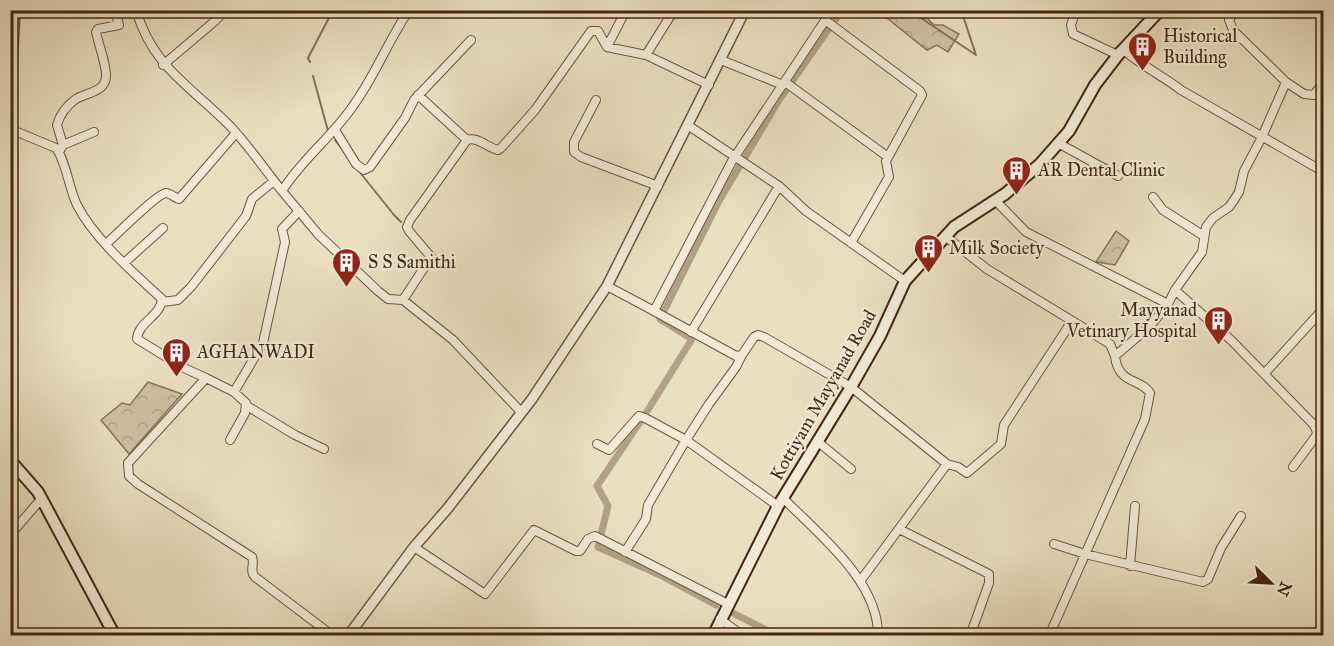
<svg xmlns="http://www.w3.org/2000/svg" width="1334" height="646" font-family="'IM FELL Great Primer',serif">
<defs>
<pattern id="forest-crowns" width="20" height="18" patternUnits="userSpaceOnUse" patternTransform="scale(1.5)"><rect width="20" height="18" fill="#cfc0a4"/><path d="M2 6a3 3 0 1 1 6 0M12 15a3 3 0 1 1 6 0" fill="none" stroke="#b3a58c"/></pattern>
</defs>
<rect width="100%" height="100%" fill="#ebdfc2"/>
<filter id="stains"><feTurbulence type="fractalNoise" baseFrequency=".00333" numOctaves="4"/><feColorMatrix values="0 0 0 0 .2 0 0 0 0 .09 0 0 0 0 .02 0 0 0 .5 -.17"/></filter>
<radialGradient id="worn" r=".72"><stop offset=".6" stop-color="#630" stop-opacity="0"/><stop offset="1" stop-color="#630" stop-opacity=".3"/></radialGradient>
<path fill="url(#forest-crowns)" stroke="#8a735b" stroke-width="1.5" d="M899,10L920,11L934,25H943L959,34L948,52L937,45L927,50L887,18Z
M1116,231L1129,241L1115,265L1096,262Z
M148,382L182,394L129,454L101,420L122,403L130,405Z"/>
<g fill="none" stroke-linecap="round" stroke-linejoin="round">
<path stroke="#876f58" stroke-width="2" d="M909,10L976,55L961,10
M310,62L308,58L333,10
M313,76L328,131
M335,140L346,154
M358,170L394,215L401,222
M1318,426L1324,434"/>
<path stroke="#b3a086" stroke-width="7" d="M716,605L660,575L598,547L608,506L597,486L646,413L692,339L660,319L719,201L779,100L842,10
M731,612L778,636"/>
<defs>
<path id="minor" d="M136,10C153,68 191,86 230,126C249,146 265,170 282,191
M409,10C388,41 375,76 353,106C332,137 302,159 282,191L318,234L378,291L388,299L403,300L453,340L521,412
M832,10L732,161L654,311L736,356L742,355L754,337L758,335L764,337L851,387L947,464
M1076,10L1071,25L1073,34L1118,55
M1235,10L1229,20L1233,30L1286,82
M825,20L920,91L922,95L886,161L889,177L886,182L851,243
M607,47L626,10
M1123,49C1140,65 1163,76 1181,90L1324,172
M646,55L674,10
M721,60L783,85
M163,65L215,21L225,10
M785,82L888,157
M418,95L467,140
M596,100L574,142V152L581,157L658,186
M689,126L779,186L806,211L905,281
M10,129L56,148C66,161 69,189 77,205C95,240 134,273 162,299C161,316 138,322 137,339L184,368L206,378L128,463L129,476L138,484L252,557C255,564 249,571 255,577L333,636
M335,130L356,164L364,170L370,167L405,118L414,100L471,40
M1058,143L1118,176
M63,145L94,132
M59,152L63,145L57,125C60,114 66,106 76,99C88,92 107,92 106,74C105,60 99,46 96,32L98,29L119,25L115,10
M1153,197L1163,210L1204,236
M995,200L1026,232L1168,304
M945,236L987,269L1110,344L1115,356
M106,244C115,236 158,193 166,193C170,193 175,198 179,199L236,133
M124,263L163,228
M607,286L654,311
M1175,290L1232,341L1314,425L1317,432L1316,436L1293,467
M403,300L431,257L409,231L407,227L410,220L467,140C477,136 488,148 498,150L501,148L535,110L591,31H598L607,47L646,55L709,85
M162,302L178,300L191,287L246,216L252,199L274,181
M691,332L779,186
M10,354L12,358L10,364
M1265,373L1324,308
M206,378L234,392L246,403L245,413L230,440
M234,392L263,343L285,242L282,229L299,211
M247,406L295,435L324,449
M817,441L851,469
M597,444L609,450L639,416L645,418L686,440L778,506
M783,498C818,534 879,581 878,636
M899,529L989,574V583L970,636
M10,535L42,498
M1054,544L1085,554L1203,582L1208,579L1221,548L1241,516
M414,547L485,594L534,530L576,551H580L588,539L595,536L728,604
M625,552L646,519L648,505L686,440L709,404L736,367L742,355
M1130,566L1135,506
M861,580L947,464L958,467L967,473L1001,444L1004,425L1072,321
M720,619L743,636
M1049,636L1145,419L1150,393C1141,378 1118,385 1115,356L1150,326L1168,304L1175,290L1202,252L1206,227L1213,218L1229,207L1234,200L1239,192L1244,171L1262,137L1286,82L1304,94L1314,95L1324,81"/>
<path id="tertiary" d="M10,102L15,10
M348,636L414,547L448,508L532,399L607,286L745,10"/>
<path id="secondary" d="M10,460L38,492L115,636
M713,636L778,506L851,387L880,336L905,281L954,227L1005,194L1040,164L1069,131L1095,85L1118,55L1160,10"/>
</defs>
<use href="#minor" stroke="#6e543e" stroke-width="10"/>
<use href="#tertiary" stroke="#6e543e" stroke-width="12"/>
<use href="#secondary" stroke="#452612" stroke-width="14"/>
<use href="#minor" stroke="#f2ead7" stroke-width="8"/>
<use href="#tertiary" stroke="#f2ead7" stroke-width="9"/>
<use href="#secondary" stroke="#f2ead7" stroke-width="10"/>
</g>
<defs>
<symbol id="building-pin" viewBox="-11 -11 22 30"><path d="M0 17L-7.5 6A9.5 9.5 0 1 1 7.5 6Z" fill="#8f2418" stroke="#f2ead7"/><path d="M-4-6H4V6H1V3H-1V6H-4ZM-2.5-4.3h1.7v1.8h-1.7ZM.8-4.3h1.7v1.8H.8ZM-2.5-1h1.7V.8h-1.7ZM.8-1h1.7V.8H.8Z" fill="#fff"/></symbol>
</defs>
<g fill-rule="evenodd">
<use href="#building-pin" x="1126" y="30" width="33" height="45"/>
<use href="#building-pin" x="1000" y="154" width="33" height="45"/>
<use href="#building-pin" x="912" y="232" width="33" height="45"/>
<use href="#building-pin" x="330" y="246" width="33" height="45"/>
<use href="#building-pin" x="1202" y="304" width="33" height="45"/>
<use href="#building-pin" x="160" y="336" width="33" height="45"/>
</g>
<g text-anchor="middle" stroke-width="4.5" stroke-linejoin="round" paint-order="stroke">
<g font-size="18" fill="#452612" stroke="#f2ead7" text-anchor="start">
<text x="1163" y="42">Historical<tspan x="1163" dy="21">Building</tspan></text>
<text x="1038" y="176">AR Dental Clinic</text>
<text x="949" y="254">Milk Society</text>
<text x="368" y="268">S S Samithi</text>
<text x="1197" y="316" text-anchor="end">Mayyanad<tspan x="1197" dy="21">Vetinary Hospital</tspan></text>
<text x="197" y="358">AGHANWADI</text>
</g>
<g font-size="18" fill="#452612" stroke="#f2ead7">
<text transform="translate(823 395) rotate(-60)" y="6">Kottiyam Mayyanad Road</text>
</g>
</g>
<rect width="1334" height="646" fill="none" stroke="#ebdfc2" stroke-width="36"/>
<rect x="12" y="12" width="1310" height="622" fill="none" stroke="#452612" stroke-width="3"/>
<rect x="18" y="18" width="1298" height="610" fill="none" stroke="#452612" stroke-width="1.5"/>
<g transform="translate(1271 583) rotate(114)" stroke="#f2ead7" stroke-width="4.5" paint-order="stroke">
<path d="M0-4.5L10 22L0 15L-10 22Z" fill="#452612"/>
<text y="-9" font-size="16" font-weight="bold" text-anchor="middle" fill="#452612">N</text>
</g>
<rect width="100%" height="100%" filter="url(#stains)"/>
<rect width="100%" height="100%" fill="url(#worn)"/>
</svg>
